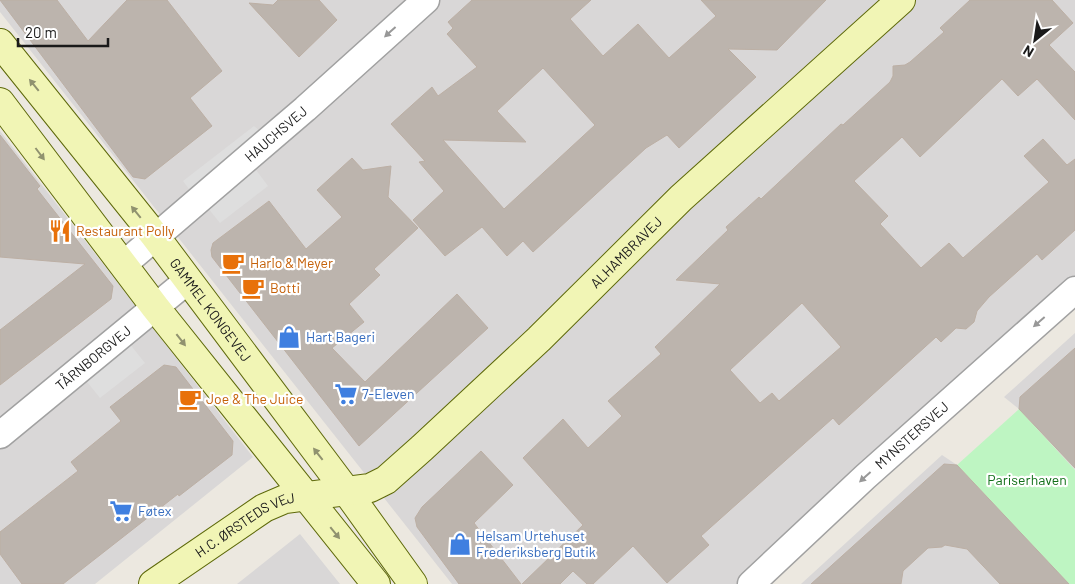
<svg xmlns="http://www.w3.org/2000/svg" width="1075" height="584" font-family="Barlow,sans-serif">
<rect width="100%" height="100%" fill="#ece8e0"/>
<path fill="#d9d7d7" d="M0,0H1075V277L737,584H452L0,12Z
M0,131L253,457L95,584H0Z
M1075,333V470L1019,409L1004,397Z
M942,455L957,465L1069,584H801Z
M300,534L340,584H237Z"/>
<path fill="#bef5c2" d="M1019,409L1075,470V584H1069L957,465Z"/>
<path fill="#dedede" d="M254,126L261,132L189,189L183,181Z
M256,170L268,186L220,223L208,208Z
M129,343L145,363L100,398L84,378Z"/>
<path fill="#bcb4ad" stroke="#bcafa4" fill-rule="evenodd" d="M0,0H57L88,41L127,0H167L222,71L190,98L212,126L145,179L133,177Z
M278,0H319L337,20L299,57L249,3L273,5Z
M472,0H591L570,19L603,56L638,24L669,58L716,16L701,0H826L777,50L728,49L756,77L679,148L667,135L646,148L533,252L523,241L507,256L482,227L445,256L413,220L444,191L419,162L425,161L391,124L432,87L438,96L477,67L447,34L453,28L448,22ZM543,68L595,125L504,209L443,140L526,142L497,111Z
M970,0H1052L1073,23L1049,45L1075,72V120L1037,79L1018,96L1002,79L920,157L902,137L854,181L888,216L880,224L921,268L949,243L963,258L1049,182L1024,156L1043,139L1067,165L1075,159V230L1042,260L1037,254L989,297L977,311L974,322L966,329L956,328L941,342L936,337L839,425L833,418L701,536L709,545L667,583L633,546L593,584H587L573,571L560,584H522L583,525L523,458L563,419L588,448L622,416L608,401L661,354L655,347L720,284L676,280L728,230L726,227L759,197L761,199L841,124L843,125L890,82L893,76V66L905,65L910,62L944,32L940,28ZM802,303L841,347L779,401L772,393L760,403L730,370Z
M0,135L40,186L37,189L113,286L111,299L0,385V330L85,264L0,257Z
M352,158L363,170L391,166L388,197L418,228L374,269L380,275L349,304L364,322L332,348L365,382L457,294L488,328L359,446L212,257L211,250L213,243L269,201L306,249L342,217L317,190Z
M1075,348V468L1019,409L1020,397Z
M164,365L176,367L233,441L232,455L179,496L178,494L63,584H22L0,554V532L78,471L71,462L121,421L110,407Z
M481,451L513,485L474,523L521,584H459L417,527L415,518L422,507Z
M944,464L957,465L1069,584H1000L967,549L945,545L942,547L928,548L903,571L901,584H811Z"/>
<g fill="none" stroke-linecap="round" stroke-linejoin="round">
<defs>
<g id="street">
<path id="s1" d="M124,264L305,109L426,0"/>
<path id="s2" d="M0,435L187,281"/>
<path id="s3" d="M751,584L865,477L1075,290"/>
</g>
<g id="secondary">
<path id="s4" d="M0,43L155,236L347,492L413,584"/>
<path d="M0,102L155,307L376,584"/>
<path id="s5" d="M153,584L264,508L285,499L370,488L386,480L422,448L539,339L681,198L901,0"/>
</g>
</defs>
<use href="#street" stroke="#a1a1a1" stroke-width="29"/>
<use href="#secondary" stroke="#5e690a" stroke-width="30"/>
<use href="#street" stroke="#fff" stroke-width="26"/>
<use href="#secondary" stroke="#f1f5b5" stroke-width="28"/>
</g>
<defs><path id="oneway-solid" d="M-6-.8H1V-3.2L6.5 0L1 3.2V.8H-6Z" transform="scale(1.25)"/></defs>
<g fill="#989898">
<use href="#oneway-solid" transform="translate(390 32) rotate(138)"/>
<use href="#oneway-solid" transform="translate(1039 322) rotate(139)"/>
<use href="#oneway-solid" transform="translate(865 477) rotate(138)"/>
</g>
<g fill="#90926f">
<use href="#oneway-solid" transform="translate(34 85) rotate(-129)"/>
<use href="#oneway-solid" transform="translate(40 154) rotate(53)"/>
<use href="#oneway-solid" transform="translate(136 212) rotate(-129)"/>
<use href="#oneway-solid" transform="translate(181 340) rotate(52)"/>
<use href="#oneway-solid" transform="translate(318 454) rotate(-128)"/>
<use href="#oneway-solid" transform="translate(335 533) rotate(51)"/>
</g>
<defs>
<symbol id="restaurant-bare" viewBox="-9 -9 18 18"><path d="M-5-6h1v4h1v-4h1v4h1v-4h1v5L-1.5 .5V6h-2V.5L-5-1ZM5-6V6H3V1.5H1.5Q1.5-4 5-6Z" fill="#e8710a" stroke="#fff" stroke-width="2.5" paint-order="stroke"/></symbol>
<symbol id="cafe-bare" viewBox="-9 -9 18 18"><path d="M-5.5-4.5H6V0H3Q3 3.5 0 3.5H-2.5Q-5.5 3.5-5.5 0ZM3-3.2v2h1.7v-2ZM-6 4.5H4V6H-6Z" fill="#e8710a" stroke="#fff" stroke-width="2.5" paint-order="stroke"/></symbol>
<symbol id="shop-bare" viewBox="-9 -9 18 18"><path d="M-5-2.5h2.3a2.7 3.5 0 0 1 5.4 0H5L5.5 6h-11ZM-1.5-2.5h3a1.5 2.3 0 0 0-3 0Z" fill="#3f7fe0" stroke="#fff" stroke-width="2.5" paint-order="stroke"/></symbol>
<symbol id="supermarket-bare" viewBox="-9 -9 18 18"><path d="M-6-5.5h2.5l.6 2H6L4.5 2H-2.5L-4.4-4H-6ZM-1.5 3.2a1.3 1.3 0 1 0 .1 0ZM3 3.2a1.3 1.3 0 1 0 .1 0Z" fill="#3f7fe0" stroke="#fff" stroke-width="2.5" paint-order="stroke"/></symbol>
</defs>
<g fill-rule="evenodd">
<use href="#restaurant-bare" x="44" y="215" width="32" height="32"/>
<use href="#cafe-bare" x="217" y="247" width="32" height="32"/>
<use href="#cafe-bare" x="237" y="272" width="32" height="32"/>
<use href="#shop-bare" x="273" y="321" width="32" height="32"/>
<use href="#supermarket-bare" x="330" y="378" width="32" height="32"/>
<use href="#cafe-bare" x="174" y="383" width="32" height="32"/>
<use href="#supermarket-bare" x="105" y="495" width="32" height="32"/>
<use href="#shop-bare" x="444" y="528" width="32" height="32"/>
</g>
<g text-anchor="middle" stroke-width="4.5" stroke-linejoin="round" paint-order="stroke">
<g font-size="14" fill="#1a1a1a" stroke="#fff">
<text dy="5" stroke="none"><textPath href="#s1" startOffset="200">HAUCHSVEJ</textPath></text>
<text dy="5" stroke="none"><textPath href="#s5" startOffset="592">ALHAMBRAVEJ</textPath></text>
<text dy="5" stroke="none"><textPath href="#s4" startOffset="340">GAMMEL KONGEVEJ</textPath></text>
<text dy="5" stroke="none"><textPath href="#s2" startOffset="121">TÅRNBORGVEJ</textPath></text>
<text dy="5" stroke="none"><textPath href="#s3" startOffset="219">MYNSTERSVEJ</textPath></text>
<text dy="5" stroke="none"><textPath href="#s5" startOffset="110">H.C. ØRSTEDS VEJ</textPath></text>
</g>
<g font-size="14" fill="#c56008" stroke="#fff" text-anchor="start">
<text x="76" y="236">Restaurant Polly</text>
<text x="250" y="268">Harlo &amp; Meyer</text>
<text x="270" y="293">Botti</text>
<text x="206" y="404">Joe &amp; The Juice</text>
</g>
<g font-size="14" fill="#366cbe" stroke="#fff" text-anchor="start">
<text x="306" y="342">Hart Bageri</text>
<text x="362" y="399">7-Eleven</text>
<text x="138" y="516">Føtex</text>
<text x="476" y="541">Helsam Urtehuset<tspan x="476" dy="16">Frederiksberg Butik</tspan></text>
</g>
<g font-size="14" fill="#117019" stroke="#fff">
<text x="1027" y="485">Pariserhaven</text>
</g>
</g>
<g transform="translate(1035 40) rotate(210)" stroke="#ffffff" stroke-width="4" paint-order="stroke">
<path d="M0-4L9 19L0 12L-9 19Z" fill="#1a1a1a"/>
<text y="-8" font-size="14" font-weight="bold" text-anchor="middle" fill="#1a1a1a">N</text>
</g>
<path d="M18 38v8h90v-8" fill="none" stroke="#1a1a1a" stroke-width="2.5"/>
<text x="25" y="38" font-size="15" fill="#1a1a1a" stroke="#ffffff" stroke-width="4" paint-order="stroke">20 m</text>
</svg>
